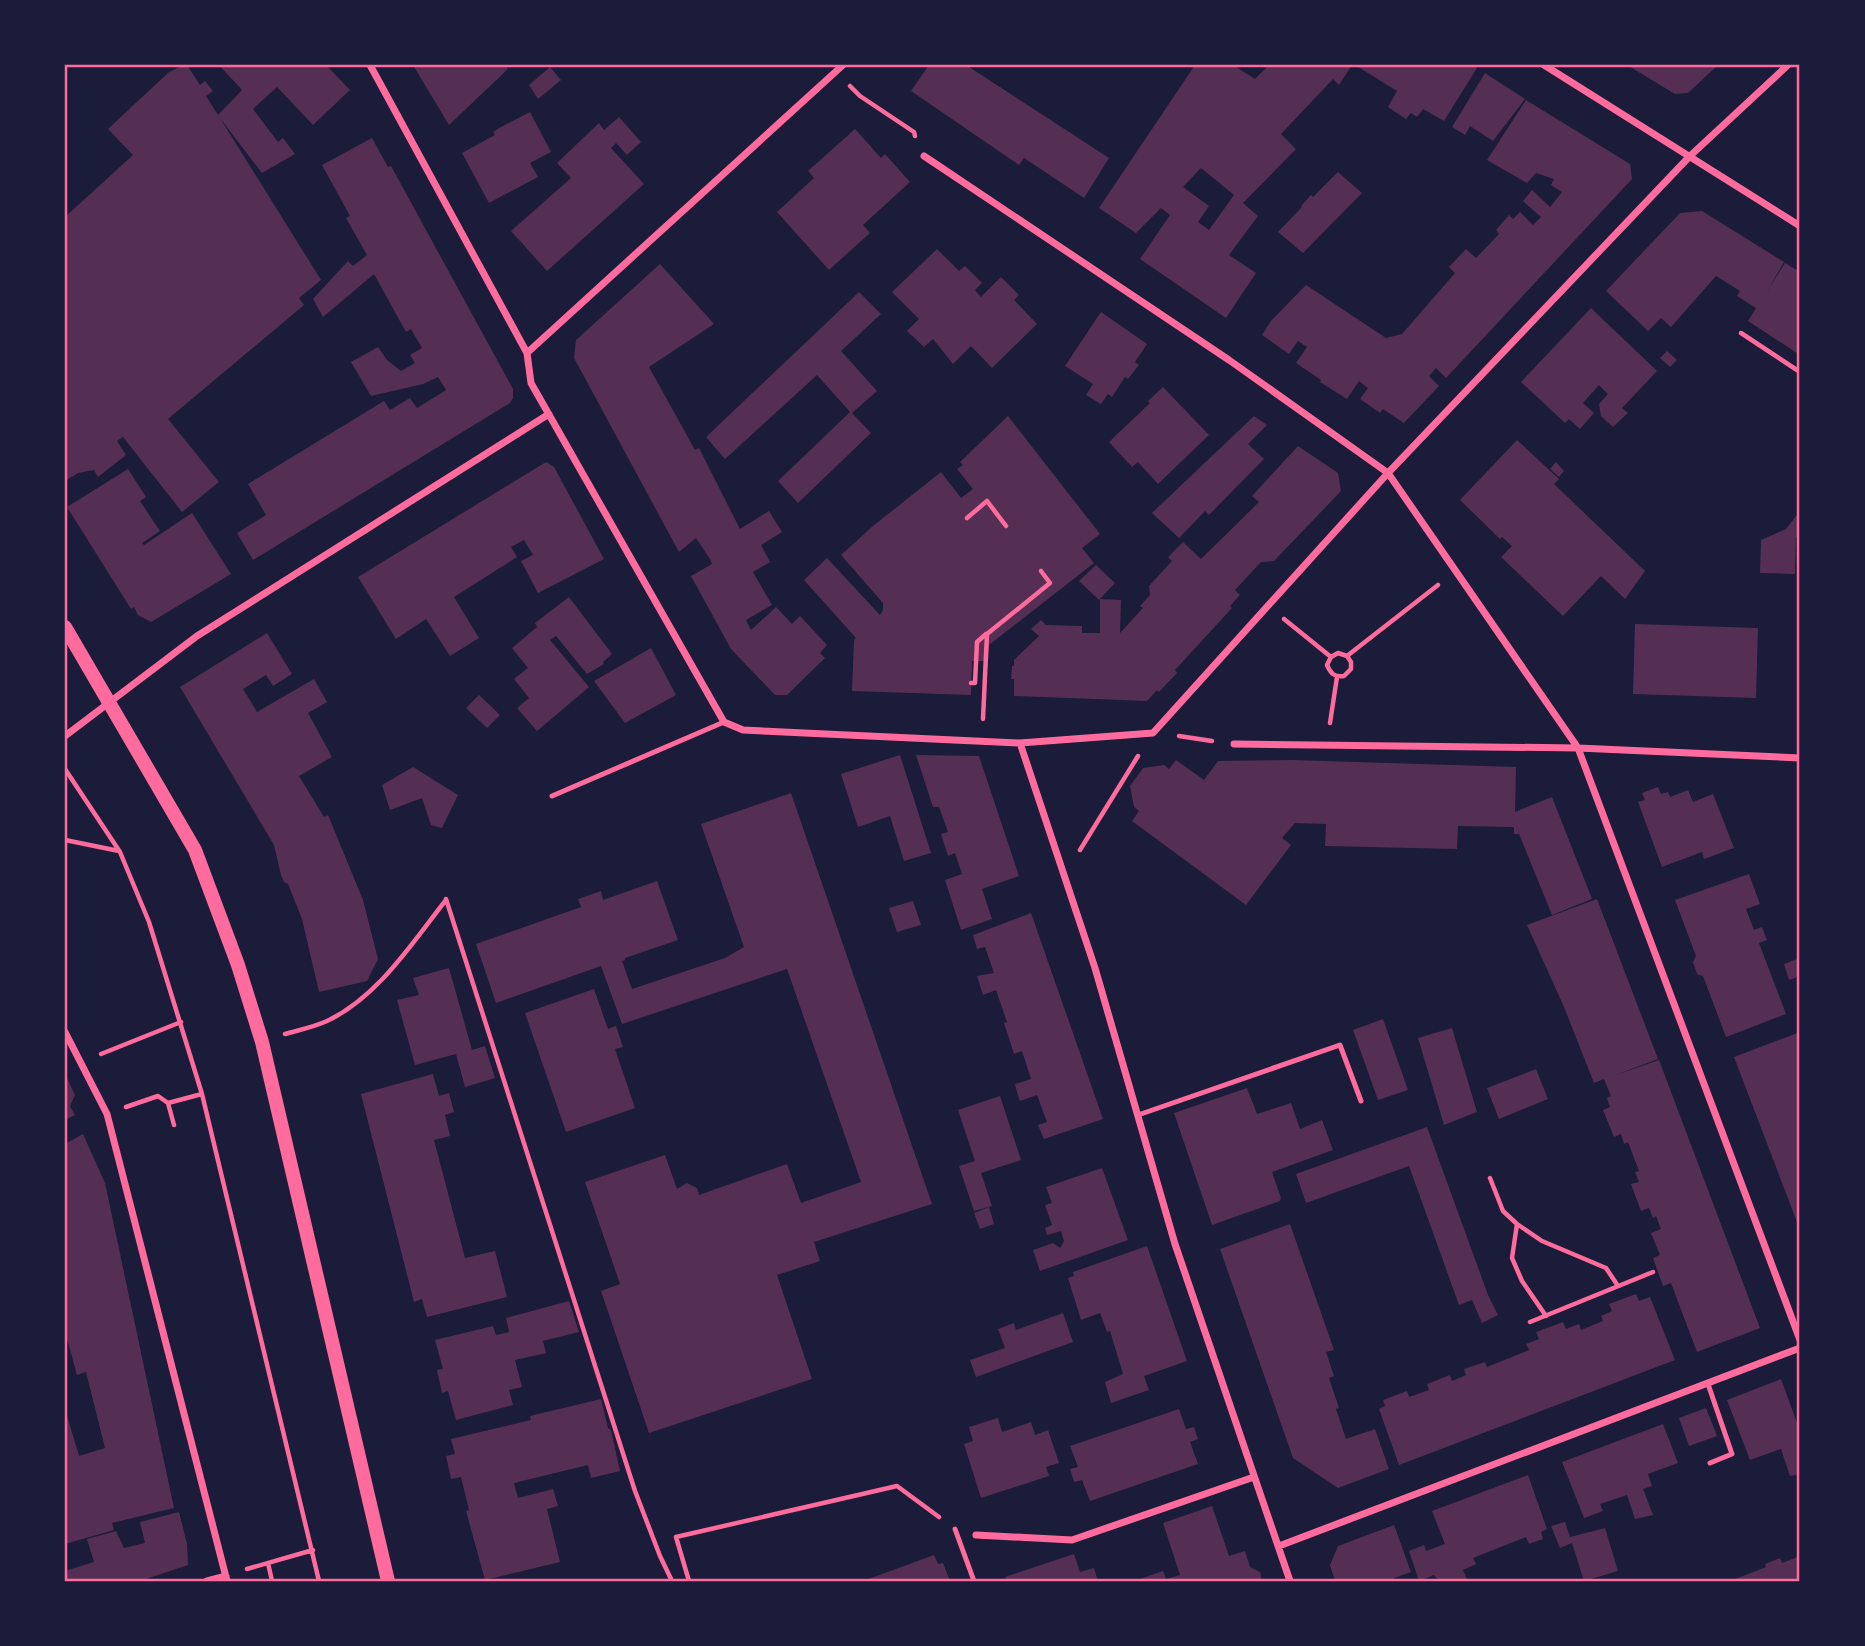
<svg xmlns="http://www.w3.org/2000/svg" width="1865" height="1646" font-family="Literata,serif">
<rect width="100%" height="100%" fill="#1b1b3a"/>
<path fill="#542f53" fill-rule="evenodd" d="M184,65H187L200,85L205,81L213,91L206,96L218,115L242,90L219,65H326L350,90L313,125L277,87L253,109L278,142L283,138L295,154L262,173L220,118L321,280L299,298L304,305L168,419L219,482L182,512L123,437L117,441L126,455L98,477L94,470L78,473L65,481V217L133,155L108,129L169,72Z
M413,65H504L508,69L449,125Z
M929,65H966L1109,158L1084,198L1024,158L1019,165L911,91Z
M1195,65H1233L1255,79L1269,65H1352L1339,85L1333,79L1281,134L1296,149L1243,203L1258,216L1229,255L1256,273L1226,318L1140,259L1170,215L1161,208L1136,233L1099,208ZM1201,168L1234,195L1209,230L1198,222L1209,206L1183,187Z
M1355,65H1472L1477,68L1444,121L1423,109L1417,117L1411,113L1406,119L1388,107L1397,91Z
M1627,65H1718L1688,93L1675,94Z
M550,67L561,80L538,99L529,85Z
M1485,73L1525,99L1493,141L1470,126L1465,135L1452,127Z
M1526,100L1630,164L1632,179L1446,378L1436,368L1429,376L1439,386L1404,423L1383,409L1380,413L1360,399L1368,388L1359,381L1347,399L1320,382L1321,380L1296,363L1307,347L1298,341L1289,354L1262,335L1271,321L1306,285L1386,338L1402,334L1455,273L1449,267L1466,249L1476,258L1499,234L1496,230L1509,215L1513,219L1520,212L1533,225L1541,217L1523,201L1532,190L1550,207L1562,192L1551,185L1554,179L1536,173L1527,183L1487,160Z
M530,112L551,152L530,163L538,177L489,203L462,153L495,135L493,132L501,127Z
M619,117L641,142L627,155L616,143L611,148L644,184L547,271L511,231L571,178L557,163L599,123L604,130Z
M855,129L881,158L885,154L910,182L863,225L870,233L829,270L777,212L814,178L808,171Z
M372,138L388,167L391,166L513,389V398L510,403L253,560L237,533L266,515L248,484L384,401L390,410L410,398L417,408L446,390L438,377L423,384L371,396L351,362L378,347L387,360L401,371L415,363L410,355L422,348L411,329L406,332L374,274L323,317L313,299L348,261L353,266L367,255L346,218L350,216L322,165Z
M1338,172L1362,193L1303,253L1278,232L1302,207L1301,206L1311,195L1313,197Z
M1702,211L1784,262L1768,290L1785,263L1800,272V355L1748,321L1756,308L1737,296L1740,291L1716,276L1671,327L1661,318L1648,331L1606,291L1680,213Z
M937,249L959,271L965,266L982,283L975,290L981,297L1001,277L1019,295L1014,300L1037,324L992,368L971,346L953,364L933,339L924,347L907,331L919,319L892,292Z
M660,264L714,324L649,367L695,450L699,448L740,529L769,511L782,532L761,545L770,562L753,572L772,605L746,620L751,630L776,607L792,624L800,616L827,645L820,653L825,658L787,695H775L731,649L691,576L712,564L710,559L696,538L679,552L574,358L576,340Z
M859,292L881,314L841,351L877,391L852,413L871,433L798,503L778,481L850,412L817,375L725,459L706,437Z
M1591,308L1657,371L1622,408L1628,413L1613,427L1601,416L1599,404L1608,394L1599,385L1583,403L1594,413L1580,429L1569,419L1565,423L1521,382Z
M1101,312L1147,344L1135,362L1139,365L1128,379L1125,377L1112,397L1108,394L1101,404L1086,395L1093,384L1065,366Z
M1667,351L1677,360L1670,367L1660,358Z
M1163,387L1209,435L1158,484L1138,462L1132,467L1109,442L1150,403L1148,401Z
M1008,416L1100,534L1082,548L1094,563L989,645L988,661H972L971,695L852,691L854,640L856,638L804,580L827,558L880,615L883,610V603L841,555L873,526L941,472L961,498L973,489L957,469L963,465L960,462Z
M1254,416L1267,425L1248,444L1264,459L1209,515L1205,511L1179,538L1152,513Z
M1517,440L1559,479L1554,484L1645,571L1625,599L1601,576L1563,616L1501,557L1512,546L1502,537L1500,539L1460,500Z
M1298,446L1338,473L1341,491L1274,561L1261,562L1235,590L1240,595L1230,606L1232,608L1175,670L1177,673L1159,692L1157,690L1147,701L1014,696V679H1011L1012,666H1014V660L1039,636L1031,629L1041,620L1046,625L1082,626V633H1100V599L1121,600L1120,633L1143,608L1140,606L1150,595L1149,586L1172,561L1168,557L1183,542L1201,559L1259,502L1252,496Z
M546,462L554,467L604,559L538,593L521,561L533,555L524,540L511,547L517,557L454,597L479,638L450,656L426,619L396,639L358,577Z
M1556,462L1564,471L1559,477L1550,469Z
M128,469L146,497L140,501L160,531L142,543L144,545L192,513L231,574L151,622L138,615L134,607L131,609L67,507Z
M1800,511V540L1796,537L1795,574L1760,573L1761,540L1786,529Z
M1096,565L1115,583L1099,600L1079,581Z
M569,597L612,654L603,662L604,664L587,674L556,636L550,640L589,687L537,731L517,708L529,698L514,679L528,668L512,648L537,627L535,623Z
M1635,624L1758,628L1756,698L1633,694Z
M267,633L292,674L273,686L266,675L243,689L257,712L314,679L327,702L308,713L332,757L299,776L324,817L328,815L363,900L378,959L367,981L319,992L302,919L288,884L284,882L281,875L274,845L180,687Z
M651,648L676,695L625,723L594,681Z
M479,695L500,715L487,728L466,708Z
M900,755L931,853L904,861L890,816L858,827L841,774Z
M916,755L979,756L1019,876L982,889L992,919L961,930L945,880L962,874L955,853L948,856L941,834L948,832L939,807H933Z
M1176,760L1204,780L1218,761L1292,760L1516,767L1515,812L1552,797L1592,899L1552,915L1519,834H1514V827L1458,826L1457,849L1325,846L1326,824L1295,823L1282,838L1291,845L1246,905L1132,821L1139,811L1134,807L1130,786L1143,768L1164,765L1169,769Z
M413,767L458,795L442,828L431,825L422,798L390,810L382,785Z
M1658,787L1661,794L1668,792L1670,797L1688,790L1693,802L1713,794L1734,848L1704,859L1702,852L1662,867L1638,802L1645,800L1642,793Z
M791,793L932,1204L814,1242L820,1261L777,1275L812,1379L649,1433L601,1291L620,1284L585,1182L665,1155L677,1189L687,1183L697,1188L699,1195L787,1164L801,1203L861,1182L787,969L622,1024L601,966L496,1003L476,944L581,907L578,899L601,891L603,900L657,881L678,940L625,958V960L622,961L632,989L725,958L744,947L701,824Z
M1749,874L1760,904L1746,909L1754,930L1762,927L1767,940L1759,943L1786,1014L1726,1037L1703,976L1697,974L1693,962L1696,956L1675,900Z
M1597,899L1658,1059L1613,1076L1659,1060L1760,1328L1697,1352L1671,1283L1663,1286L1653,1258L1660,1255L1651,1233L1661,1229L1656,1216L1653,1218L1649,1208L1641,1211L1631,1184L1639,1182L1635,1172L1639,1171L1628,1142L1624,1144L1621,1134L1614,1137L1603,1110L1610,1107L1607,1098L1611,1096L1604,1079L1594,1083L1564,1007L1527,925Z
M913,901L921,925L897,932L889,908Z
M1031,913L1103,1119L1044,1139L1038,1125L1047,1122L1037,1095L1020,1101L1017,1092L1015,1084L1031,1079L1022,1051L1014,1054L1004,1023L1007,1022L996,990L983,995L977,976L994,973L985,947L977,949L973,935Z
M1800,958V976L1789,980L1784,964Z
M449,968L472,1050L485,1046L495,1078L465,1087L456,1054L415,1065L397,1000L419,995L413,978Z
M594,989L608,1029L616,1026L623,1047L615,1049L635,1108L566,1132L525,1013Z
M1383,1019L1408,1090L1378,1100L1353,1030Z
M1452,1028L1477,1112L1444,1125L1418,1038Z
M1800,1032V1053L1798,1054L1800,1060V1230L1734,1057Z
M1536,1069L1548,1099L1499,1119L1487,1088Z
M65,1074L75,1095L70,1106L75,1115L65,1120Z
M433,1074L439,1096L449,1093L454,1112L445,1115L450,1136L434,1140L465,1258L495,1251L507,1297L427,1317L422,1299L414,1302L361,1094Z
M1247,1088L1257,1114L1291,1103L1300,1129L1322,1120L1333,1150L1272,1172L1281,1198L1280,1201L1212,1225L1174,1113Z
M1000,1096L1021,1160L981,1173L992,1206L974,1211L959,1166L975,1161L958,1110Z
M1427,1127L1488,1295L1498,1315L1482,1323L1472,1300L1459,1305L1409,1166L1306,1203L1296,1174Z
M83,1134L105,1183L174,1508L112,1523L114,1530L65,1544V1409L80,1459L79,1456L105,1448L86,1372L77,1375L65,1331V1144Z
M1102,1168L1128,1240L1040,1271L1033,1250L1053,1243L1060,1248L1064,1241L1061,1231L1047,1235L1045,1228L1052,1225L1045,1205L1052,1203L1046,1187Z
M989,1207L994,1224L980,1229L974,1213Z
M1290,1224L1334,1350L1326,1352L1334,1376L1329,1378L1339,1408L1336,1409L1346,1439L1375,1429L1389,1469L1338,1488L1293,1458L1220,1249Z
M1147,1246L1187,1361L1144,1376L1149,1390L1111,1403L1105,1382L1123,1374L1110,1331L1107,1332L1100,1313L1081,1320L1068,1278L1074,1276L1073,1272Z
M1636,1294L1639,1301L1650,1297L1675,1360L1399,1465L1379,1409L1385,1406L1383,1400L1407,1391L1409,1397L1429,1390L1427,1384L1450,1375L1452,1381L1466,1375L1464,1369L1485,1362L1487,1367L1517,1355L1529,1350L1526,1344L1539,1339L1536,1332L1563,1322L1566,1329L1579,1324L1581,1330L1603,1321L1601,1316L1612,1311L1609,1304Z
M569,1301L579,1332L543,1341L546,1353L515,1360L522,1387L509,1390L513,1405L456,1420L448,1391L442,1393L437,1370L443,1369L435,1340L493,1326L496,1335L509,1332L506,1318Z
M1063,1313L1073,1342L976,1377L970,1360L1005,1348L998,1329L1014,1323L1016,1330Z
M1781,1379L1800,1431V1474L1790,1476L1781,1449L1750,1460L1727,1400Z
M601,1399L608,1428L611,1430L620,1471L591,1478L588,1465L514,1483L518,1498L553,1489L558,1506L547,1509L560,1562L485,1580L466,1511L469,1510L461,1477L451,1479L446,1456L455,1454L451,1439L531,1420L530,1416Z
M1706,1408L1717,1436L1689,1446L1679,1418Z
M1179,1409L1186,1429L1194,1427L1198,1439L1190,1442L1198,1464L1090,1501L1082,1480L1074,1482L1070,1469L1078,1467L1070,1446Z
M998,1418L1002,1432L1031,1422L1035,1435L1048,1430L1059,1463L1046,1467L1049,1476L981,1498L964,1444L973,1441L969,1427Z
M1663,1424L1678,1463L1648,1474L1652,1486L1643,1489L1653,1515L1635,1519L1627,1495L1600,1504L1603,1511L1584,1518L1562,1462Z
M1528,1475L1547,1529L1541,1532L1543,1539L1529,1544L1526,1537L1473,1558L1476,1564L1463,1570L1468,1581H1439L1434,1575L1419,1581L1409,1551L1424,1545L1426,1551L1445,1544L1432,1511Z
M1212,1506L1229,1556L1245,1551L1250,1567L1260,1572L1262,1581H1134L1163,1571L1166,1579L1180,1575L1163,1523Z
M179,1512L187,1544L188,1565L140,1581H65V1571L94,1562L87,1539L116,1531L124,1548L145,1543L140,1522Z
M1565,1522L1570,1537L1605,1528L1618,1571L1584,1581L1572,1543L1560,1548L1551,1526Z
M1394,1525L1411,1572L1394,1578L1395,1581H1335L1330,1565L1338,1546Z
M1074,1554L1080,1572L1094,1568L1098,1581H1007L1005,1577Z
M934,1555L938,1564L943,1563L950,1581H863Z
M1800,1556V1581H1730L1766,1567L1765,1564L1780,1558L1782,1563Z"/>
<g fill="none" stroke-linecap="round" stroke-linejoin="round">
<path stroke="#ff6b9d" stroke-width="4.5" d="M850,86L860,96L914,132L915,136
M1741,333L1800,372
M967,518L987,501L1006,526
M1284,619L1331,657L1327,665C1331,674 1334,677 1344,676L1351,669V662L1347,656L1338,653L1331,657
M1347,656L1438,585
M971,683H975L977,642L986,634
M983,719L987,634L1050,583L1041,571
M1330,723L1337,677
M1179,736L1212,741
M65,769L120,852L149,922L202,1094L319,1581
M65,840L119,851
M1080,850L1138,756
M446,899L635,1491L660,1556L672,1581
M285,1034C299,1030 314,1027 327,1021C378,997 412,943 446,900
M101,1054L181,1022
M168,1103L202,1094
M126,1107L158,1096L168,1103L174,1125
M1490,1178L1503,1211L1517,1224L1542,1241L1606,1268L1618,1286
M1517,1224L1512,1258L1522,1281L1546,1316
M1530,1322L1653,1272
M268,1563L272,1581
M247,1569L313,1550
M689,1581L676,1537L897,1486L939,1517"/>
<path stroke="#ff6b9d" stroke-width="5" d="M552,796L724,722
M1138,1115L1340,1045L1361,1101
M1708,1384L1732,1454L1710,1463
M955,1529L974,1581"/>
<path stroke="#ff6b9d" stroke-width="7" d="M370,65L527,353L531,383L724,722L743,730L1020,743L1153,733L1388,473L1690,156L1788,65
M1544,65L1800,226
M924,156L1229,360L1388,473L1578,748L1800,1340
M527,353L843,65
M65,736L197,636L549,414
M1020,743L1095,968L1175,1244L1290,1581
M1234,744L1578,748L1800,758
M65,1032L107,1114L227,1581
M976,1535L1072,1540L1254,1477
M1279,1546L1800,1348
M207,1581L226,1576"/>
<path stroke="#ff6b9d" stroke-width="14" d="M65,627L195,850L238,965L262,1042L388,1581"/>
</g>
<rect width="1865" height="1646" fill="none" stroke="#1b1b3a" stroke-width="133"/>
<rect x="66" y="66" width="1732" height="1514" fill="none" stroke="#ff6b9d" stroke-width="2.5"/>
</svg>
